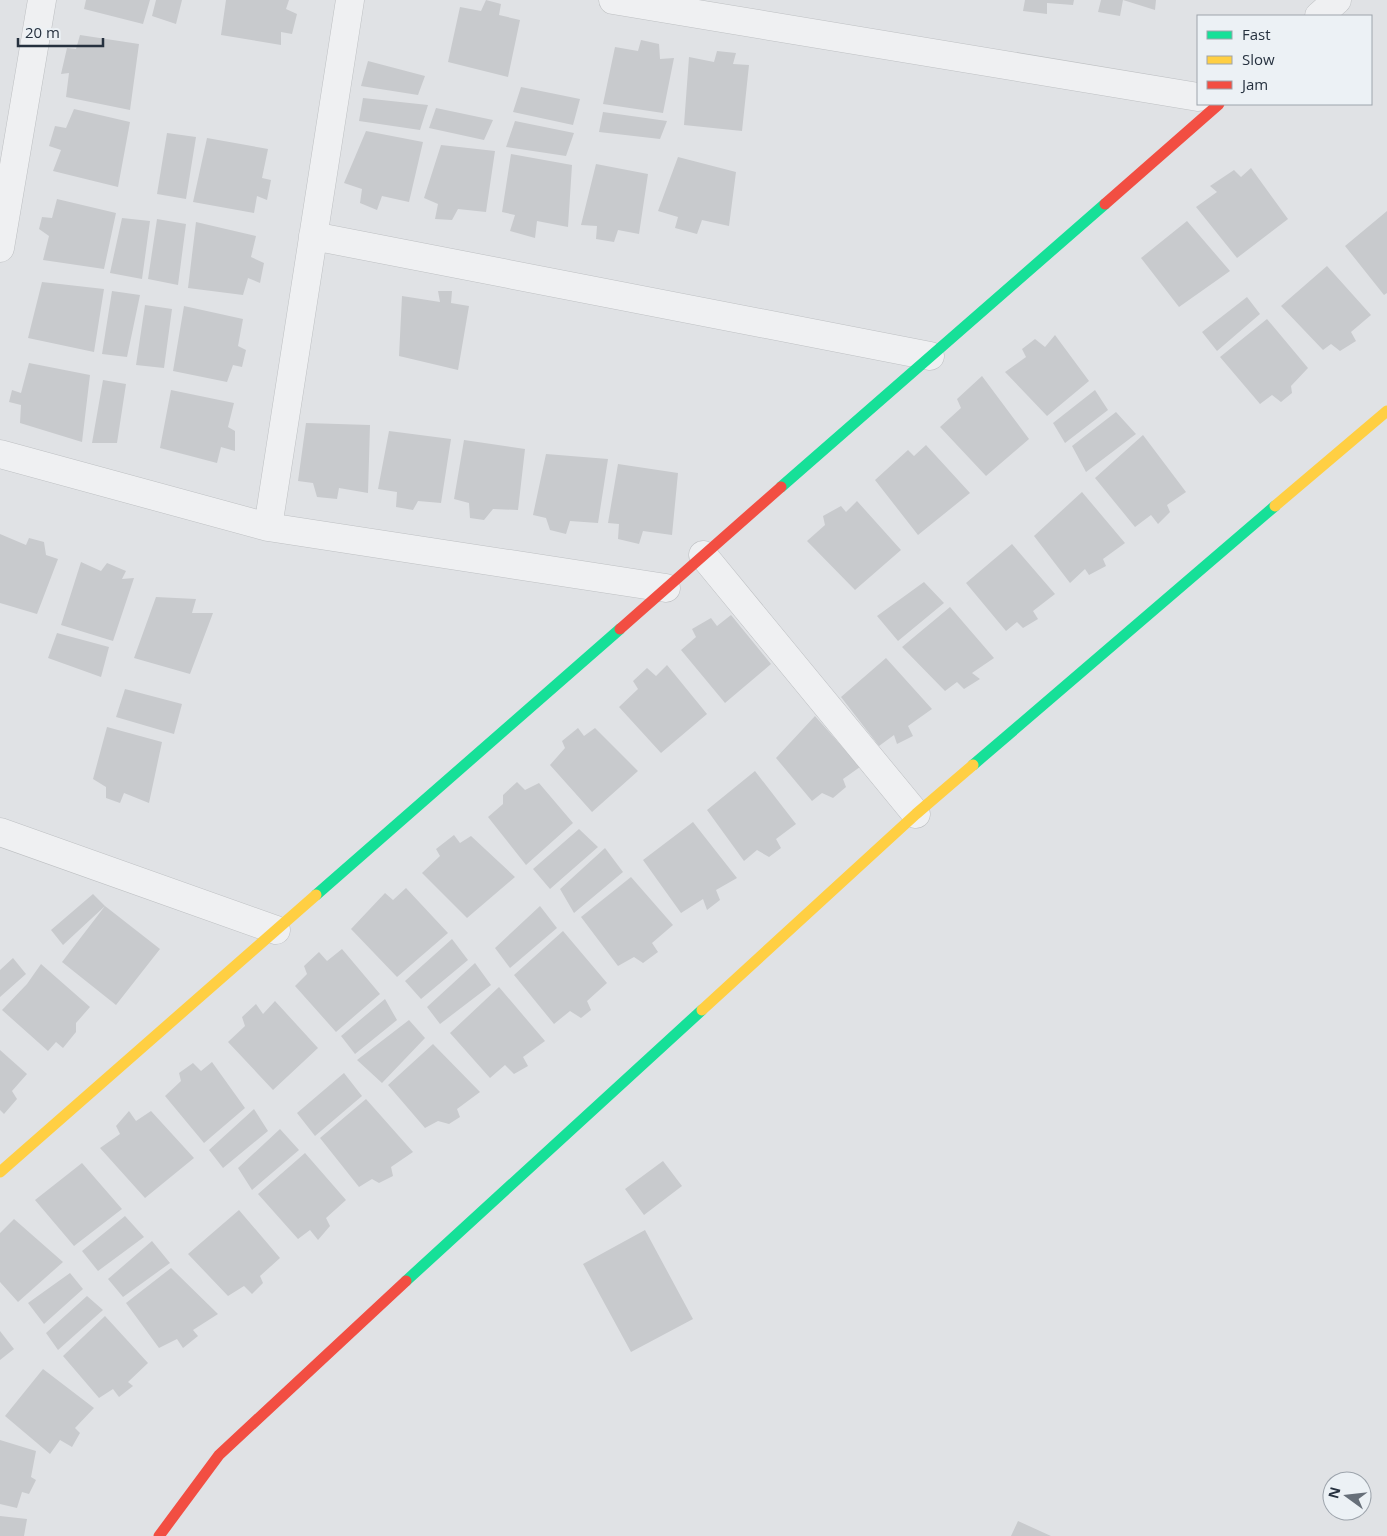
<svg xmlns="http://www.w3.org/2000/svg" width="1387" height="1536" font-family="'Open Sans',sans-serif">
<rect width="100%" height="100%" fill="#e0e2e5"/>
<path fill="#c8cacd" d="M86,0H150L143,24L84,9Z
M156,0H182L176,24L152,16Z
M226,0H289L286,9L297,14L292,34L281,32V45L221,35Z
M486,0L501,4L499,15L520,20L508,77L448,62L460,7L481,11Z
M1025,0H1074L1073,5L1047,3V14L1023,11Z
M1101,0H1123L1120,16L1098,12Z
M1123,0H1156L1155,10Z
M80,35L139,44L130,110L66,97L69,73L61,74L67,48L76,49Z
M641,40L659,44L660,59L674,58L663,113L603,104L615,47L638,51Z
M717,51L736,53L733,64L749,65L742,131L684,125L689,57L714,62Z
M368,61L425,76L418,95L361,86Z
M521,87L580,99L573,125L513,112Z
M363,98L428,105L420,130L359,121Z
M436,108L493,120L484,140L429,128Z
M74,109L130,122L118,187L53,171L61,150L49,146L55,126L66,128Z
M603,112L667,121L660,139L599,132Z
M515,121L574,133L566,156L506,147Z
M366,131L423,142L409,202L382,196L377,210L360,203L362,189L344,183Z
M167,133L196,137L186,199L157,194Z
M207,138L268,149L262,178L271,180L267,200L257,196L254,213L193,202Z
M441,145L495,151L486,212L458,209L452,220L435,219L438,204L424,198Z
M511,154L572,165L568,227L537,221L535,238L510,231L515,215L502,212Z
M678,157L736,172L729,226L702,220L697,234L675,228L678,217L658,211Z
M596,164L648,174L639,234L618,230L614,242L596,239L597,226L581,225Z
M1251,168L1288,219L1237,258L1196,207L1217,192L1210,186L1234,170L1241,177Z
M57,199L116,213L104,269L43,260L49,236L39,229L42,217L52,218Z
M1387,211V293L1384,295L1345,246Z
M122,218L150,221L142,279L110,273Z
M157,219L186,224L178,285L148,279Z
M1187,221L1230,271L1179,307L1141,258Z
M196,222L256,236L251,257L264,263L260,283L248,278L243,295L188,288Z
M1327,266L1371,315L1351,332L1356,341L1340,351L1331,344L1323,350L1281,306Z
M42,282L104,289L94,352L28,338Z
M112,291L140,295L127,357L102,354Z
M438,291H452L451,303L469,306L458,370L399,356L402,296L440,302Z
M1247,297L1260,314L1217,351L1202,332Z
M145,305L172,309L164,368L136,365Z
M184,306L243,319L238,346L246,350L242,367L233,365L227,382L173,371Z
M1267,319L1308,368L1291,386L1292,393L1281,402L1272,395L1260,404L1220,357Z
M1055,335L1089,381L1047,416L1005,372L1026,357L1022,349L1035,339L1045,347Z
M29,363L90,375L82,442L20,423L21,405L9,402L12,390L21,393Z
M982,376L1029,439L986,476L940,427L961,408L957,399Z
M103,380L126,384L117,443H92Z
M171,390L234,403L228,427L235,431V451L221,447L217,463L160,448Z
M1095,390L1108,410L1065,443L1053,423Z
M1116,412L1136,434L1086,472L1072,446Z
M306,423L370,425L368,493L339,488L337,499L317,497L313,483L298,481Z
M389,431L451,439L441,503L418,501L413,510L396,507L397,492L378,489Z
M1143,435L1186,492L1167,505L1170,512L1158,524L1151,515L1135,527L1095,478Z
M464,440L525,449L518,510L493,509L484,520L470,518L469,503L454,499Z
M926,445L970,493L918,535L875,480L908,450L914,456Z
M546,454L608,459L598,523L570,521L566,534L550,530L546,518L533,515Z
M618,464L678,473L672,535L643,531L639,544L618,539L619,524L608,523Z
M1082,492L1125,543L1103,559L1106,566L1089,575L1085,569L1070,583L1034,536Z
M857,501L901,550L855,590L807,541L825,525L823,516L841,506L846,512Z
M0,534L26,545L29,538L44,542L46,555L58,559L37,614L0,603Z
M1012,544L1055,594L1033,611L1038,619L1023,628L1017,622L1006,631L966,583Z
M81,562L101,571L107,563L126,571L122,579L134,578L113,641L61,625Z
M924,582L944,603L898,641L877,616Z
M156,597L196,599L192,613H213L190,674L134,658Z
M950,607L994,658L972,673L980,679L964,689L957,682L945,691L902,647Z
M731,615L771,664L725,703L681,650L696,637L692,629L711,618L717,626Z
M57,633L109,647L101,677L48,658Z
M886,658L932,709L908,726L913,736L897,744L894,735L879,746L841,697Z
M667,665L707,714L661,753L619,707L638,689L633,681L647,668L656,676Z
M125,689L182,704L174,734L116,717Z
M815,716L860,767L843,779L846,787L833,798L822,793L812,801L776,758Z
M107,727L162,742L149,803L124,793L120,803L106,798V787L93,779Z
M578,728L584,736L595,728L638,771L592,812L550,765L565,748L562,741Z
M755,771L796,824L776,839L781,848L769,857L757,850L744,861L707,810Z
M517,782L525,790L539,783L573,823L526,865L488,817L503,804V795Z
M693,822L737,878L716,890L720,900L707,910L703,899L681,913L643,860Z
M579,829L598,847L550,889L533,869Z
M454,835L460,843L471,836L515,877L467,918L422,873L440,856L436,849Z
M605,848L623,872L574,913L560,889Z
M631,877L673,925L652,943L658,952L643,963L634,957L618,966L581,917Z
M406,888L448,933L397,977L351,929L385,893L393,900Z
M93,894L105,906L63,945L51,930Z
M105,906L160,949L116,1005L62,962Z
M540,906L557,928L510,968L495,948Z
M563,931L607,983L587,1001L591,1010L581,1018L570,1011L554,1024L514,975Z
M452,939L468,960L421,999L405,981Z
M342,949L380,994L336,1032L295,986L307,974L304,966L319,952L327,961Z
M13,958L26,974L0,997V970Z
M475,963L491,985L440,1024L427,1007Z
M41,964L90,1007L76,1023V1032L63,1048L56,1042L48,1051L2,1010L27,984Z
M499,987L545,1041L523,1057L528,1066L514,1074L505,1065L490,1078L450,1033Z
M385,999L397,1020L355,1054L341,1036Z
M275,1001L318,1048L273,1090L228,1042L245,1026L242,1017L256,1004L263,1014Z
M409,1020L425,1038L382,1083L357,1060Z
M433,1044L480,1092L457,1109L460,1117L449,1124L438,1121L425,1128L388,1085Z
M0,1050L27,1074L12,1091L17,1099L4,1114L0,1110Z
M212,1062L245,1108L204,1143L165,1096L181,1081L179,1073L193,1063L201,1071Z
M344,1073L362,1096L315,1136L297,1113Z
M366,1099L413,1152L391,1167L393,1176L379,1183L372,1179L359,1187L320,1138Z
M254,1109L268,1131L223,1168L209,1150Z
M129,1111L136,1121L151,1111L194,1158L145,1198L100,1148L120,1134L116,1126Z
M280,1129L299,1150L252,1190L238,1168Z
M305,1153L346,1200L326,1218L330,1226L318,1240L310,1230L298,1239L258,1194Z
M663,1161L682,1186L644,1215L625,1189Z
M82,1163L122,1209L74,1246L35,1200Z
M239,1210L280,1258L260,1276L263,1283L252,1294L244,1286L228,1296L188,1254Z
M125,1216L144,1237L98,1271L82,1251Z
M14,1219L63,1262L18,1302L0,1282V1233Z
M645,1230L693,1319L631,1352L583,1264Z
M152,1241L170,1263L123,1297L108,1279Z
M171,1268L218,1314L193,1330L198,1336L183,1348L177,1339L159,1348L126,1303Z
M70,1273L83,1289L44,1324L28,1303Z
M87,1296L103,1310L58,1350L46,1333Z
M105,1316L148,1363L128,1382L133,1386L119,1397L113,1389L99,1398L63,1356Z
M0,1331L14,1349L0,1360Z
M43,1369L94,1408L75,1428L80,1433L72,1447L60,1440L50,1454L5,1416Z
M0,1440L36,1451L31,1477L36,1480L29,1494L22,1492L17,1508L0,1504Z
M0,1516L27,1519L24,1536H0Z
M1018,1521L1051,1536H1011Z"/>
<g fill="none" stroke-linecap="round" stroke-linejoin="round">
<defs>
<path id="street" d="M613,0L1198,97
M1319,16L1337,0
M313,236L930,356
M0,248L42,0
M0,454L268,527L666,588
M268,527L350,0
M703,555L916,814
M0,832L276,930"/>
</defs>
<use href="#street" stroke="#bec0c3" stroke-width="29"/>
<use href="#street" stroke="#eff0f2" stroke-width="28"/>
<path stroke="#16e098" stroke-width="11" d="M781,487L1105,204
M973,765L1275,506
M316,895L620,629
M406,1281L702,1010"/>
<path stroke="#ffcf43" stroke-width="11" d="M1275,506L1387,411
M702,1010L916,814L973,765
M0,1172L316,895"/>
<path stroke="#f24e42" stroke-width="11" d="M1105,204L1219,104
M620,629L781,487
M159,1536L219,1455L406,1281"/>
</g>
<rect x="1197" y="15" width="175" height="90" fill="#ecf1f5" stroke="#9da4ac"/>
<rect x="1207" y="31" width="25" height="8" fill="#16e098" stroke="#9da4ac"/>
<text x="1242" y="40" font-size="15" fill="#26313f">Fast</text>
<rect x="1207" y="56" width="25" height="8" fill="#ffcf43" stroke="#9da4ac"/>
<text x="1242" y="65" font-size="15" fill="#26313f">Slow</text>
<rect x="1207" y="81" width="25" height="8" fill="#f24e42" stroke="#9da4ac"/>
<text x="1242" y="90" font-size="15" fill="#26313f">Jam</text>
<g transform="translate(1347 1496) rotate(285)"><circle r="24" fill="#ecf1f5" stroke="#9da4ac"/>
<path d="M0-4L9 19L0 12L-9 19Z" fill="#676f79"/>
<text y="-8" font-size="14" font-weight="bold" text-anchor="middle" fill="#26313f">N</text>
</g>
<path d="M18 38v8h85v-8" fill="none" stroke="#26313f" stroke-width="2.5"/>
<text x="25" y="38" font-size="15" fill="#26313f" stroke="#ecf1f5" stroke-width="4" paint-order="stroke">20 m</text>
</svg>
